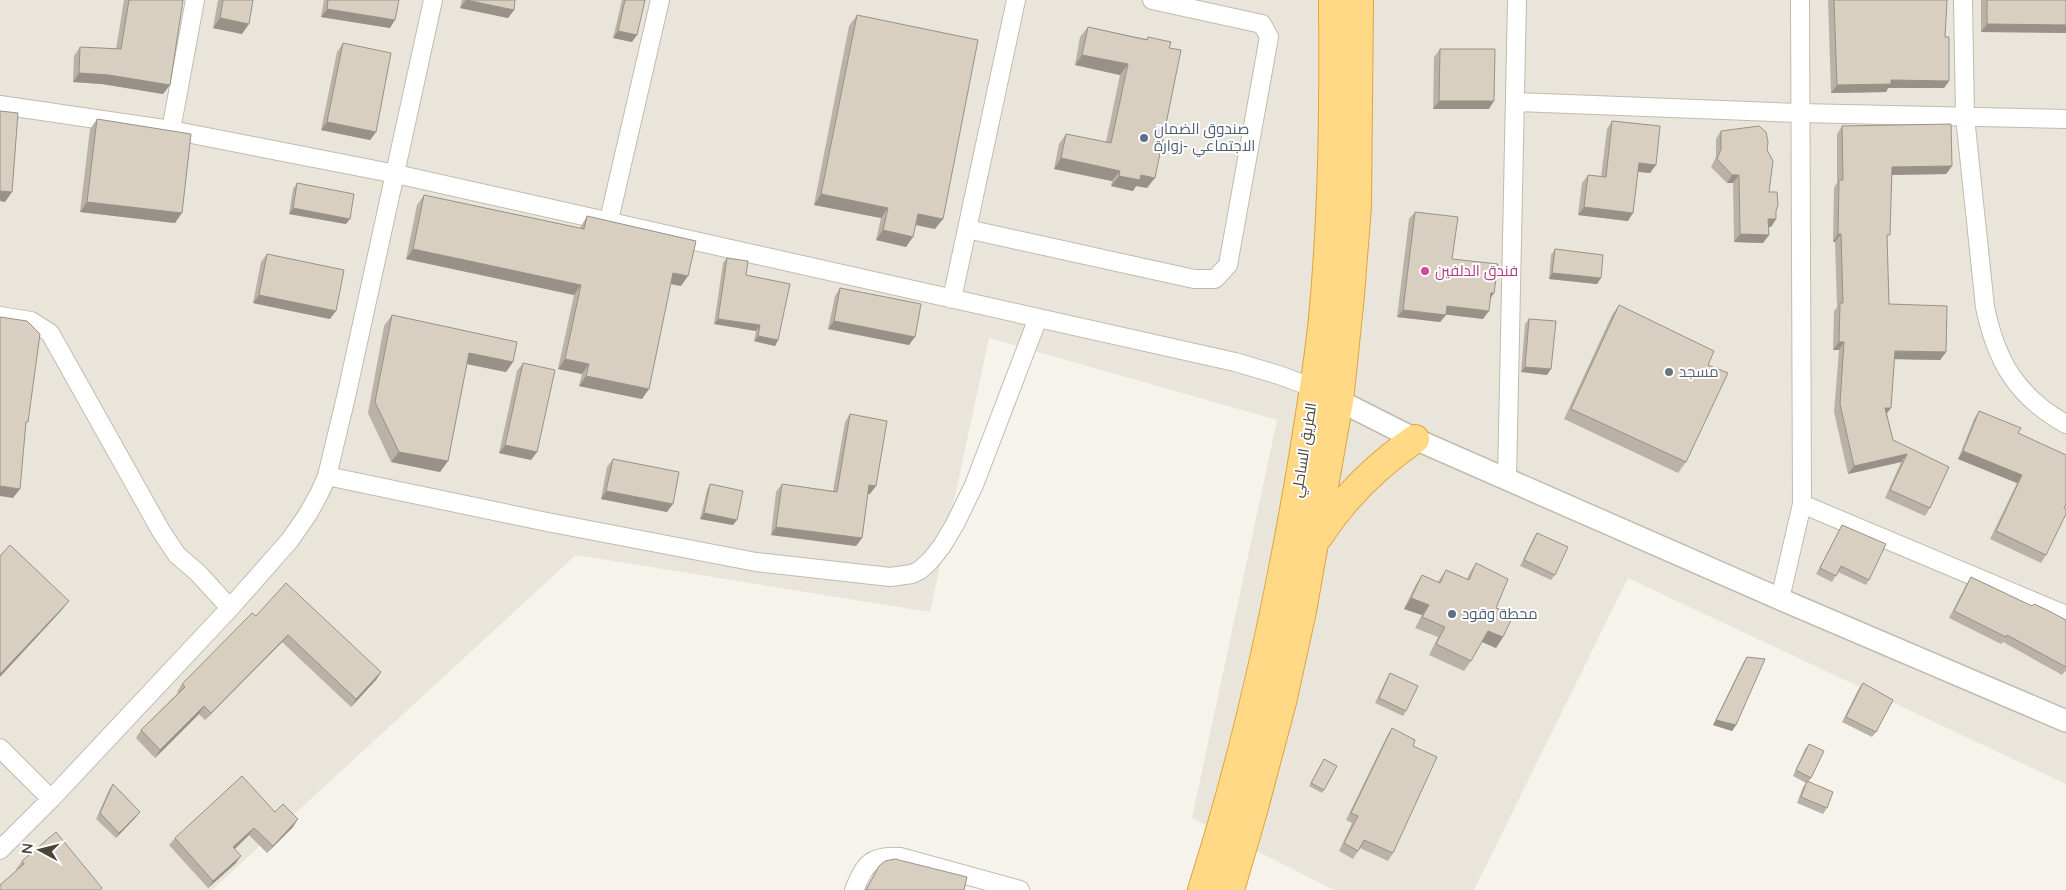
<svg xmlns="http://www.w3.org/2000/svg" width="2066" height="890" font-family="Lato,Cairo,sans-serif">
<rect width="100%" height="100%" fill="#f6f3ec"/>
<path fill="#eae5da" d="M0,0H2066V784L1628,578L1474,890H1334L1192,818L1277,420L989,338L930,612L576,555L212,890H0Z"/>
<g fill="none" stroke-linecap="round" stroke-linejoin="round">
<defs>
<path id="minor" d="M1963,0L1965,117L1985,307C1996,361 2017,397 2066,424
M1516,102L1800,113L2066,119
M0,105L171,130L396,174L1235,362L1279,375L1314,388
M171,130L195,0
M609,220L660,0
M967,229L1194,279H1215L1228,265L1269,37L1262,24L1152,0
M952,299L1016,0
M0,316L31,321L50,333L161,531L177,555L198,573L230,608
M327,476L547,522L756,562L890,577L912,574L920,570L930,561L942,546L955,524L974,485L1038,318
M1507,479L1517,0
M1802,504L2066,615
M1780,599L1802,504L1800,0
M0,748L51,799
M0,850L51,799L230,608L290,540L308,514L320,492L327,476L346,397L433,0
M854,890C865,864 870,855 900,857L1020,890"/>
<path id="tertiary" d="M1326,394L1415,439L1780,599L2066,721"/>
<path id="trunk" d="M1319,536C1345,496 1376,466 1415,439
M1202,890C1246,753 1277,612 1301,470C1309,420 1318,369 1323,318C1333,212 1334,106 1333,0
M1230,890L1253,811L1282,702L1302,611L1339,401L1350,295L1357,206L1359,0"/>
</defs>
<use href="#minor" stroke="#c2bbae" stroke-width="20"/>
<use href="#tertiary" stroke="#c2bbae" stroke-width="24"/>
<use href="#trunk" stroke="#e0a43c" stroke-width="30"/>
<use href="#minor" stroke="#fff" stroke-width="18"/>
<use href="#tertiary" stroke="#fff" stroke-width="21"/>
<use href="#trunk" stroke="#ffd985" stroke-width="28"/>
</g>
<path fill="#bab2a6" d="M124,0H183L163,94L102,84L73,82L74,56L80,47L116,49Z
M218,0H253L242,34L213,28Z
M324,0H399L390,28L321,17Z
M462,0H515L514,10L508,18L460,8Z
M622,0H645L632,42L613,38Z
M1828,0H1947L1945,37L1949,81L1944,88H1888L1886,92L1831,93Z
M1981,0H2066V33L1981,32Z
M857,15L935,229L916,225L906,247L876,240L881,218L814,205L849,26Z
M1088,27L1146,39L1148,37L1169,48L1147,188L1136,186L1133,191L1111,186L1112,181L1054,169L1059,144L1066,134L1106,142L1120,75L1075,65L1080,37Z
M343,43L376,132L370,140L321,130L337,52Z
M1440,49L1489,109H1433L1434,57Z
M97,119L175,223L80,212L90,129Z
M1612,121L1650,173L1638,172L1628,221L1578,215L1582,183L1588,175L1601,177L1607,129Z
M1842,126L1952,166L1946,174L1892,175L1887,240L1889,304L1946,352L1940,360L1894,359L1887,414L1893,440L1949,467L1930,508L1925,516L1885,498L1901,462L1848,474L1834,412L1839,350H1833L1834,311L1837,307L1835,242H1833L1834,188L1837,183V134Z
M1721,131L1767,150L1769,192L1776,211V219L1771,227H1769V235L1763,243L1734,242L1733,183H1727L1711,167L1716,157V139Z
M297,183L346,224L289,214L293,189Z
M424,195L580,228L587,216L681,286L671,284L642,399L579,386L582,374L558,369L574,295L406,259L417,205Z
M1415,212L1452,259L1494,293L1490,299L1483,319L1446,314L1440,322L1397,317L1409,219Z
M1555,249L1597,284L1549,279L1551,255Z
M267,254L330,319L253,303L261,262Z
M727,258L746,275L778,340L775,346L754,341L756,331L714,324L723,263Z
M840,288L909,345L828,329L835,296Z
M1619,305L1708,365L1686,462L1678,473L1564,419L1612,315Z
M392,315L513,362L506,372L467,364L448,461L440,472L391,462L368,413L384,326Z
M1529,319L1547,375L1521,372L1525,324Z
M523,363L537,452L531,460L499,453L517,371Z
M1979,411L2018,433L2046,555L2041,563L1990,539L2017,483L1958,459L1974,419Z
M850,414L870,494H868L862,538L856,546L771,535L776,492L782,484L833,491L845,422Z
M613,459L667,512L601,499L607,467Z
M710,484L733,525L700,519L707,490Z
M1842,525L1869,580L1866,585L1838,572L1832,582L1816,574L1839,531Z
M1537,533L1555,575L1551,580L1520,566L1533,539Z
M1476,563L1496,608L1503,637L1496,648L1482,642L1471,661L1464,671L1429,655L1438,637L1415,628L1422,615L1404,609L1415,586L1422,575L1438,582L1446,570L1467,579L1469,574Z
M1971,577L2032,606L2066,620V672L2065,671L2062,675L2003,642L2001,644L1949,618L1966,585Z
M256,616L381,672L376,680L351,707L282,642L205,720L199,714L155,758L136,738L141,730L178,693L177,692L182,684Z
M1747,657L1736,725L1732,731L1713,725L1743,663Z
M1390,673L1406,711L1403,716L1375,703L1387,678Z
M1863,683L1876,732L1872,737L1842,722L1859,688Z
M1392,728L1413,746L1393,853L1388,861L1360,848L1353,859L1339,851L1352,823L1346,820L1387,736Z
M1809,744L1811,778L1808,782L1827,808L1823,814L1797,803L1803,787L1806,783L1793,776L1805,749Z
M1322,762L1324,790L1322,793L1309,786Z
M113,784L140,812L136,817L116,838L96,819L109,790Z
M275,812L293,827L267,853L249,835L235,849L236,863L208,888L169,845L175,838Z
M22,861L101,890L17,870L16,869Z
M879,866L964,890H865Z"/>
<path fill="#979187" d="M466,0L514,10L508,18L460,8Z
M327,9L395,20L390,28L321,17Z
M220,18L249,24L242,34L213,28Z
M1987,24L2066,25V33L1981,32Z
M618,31L637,35L632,42L613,38Z
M1082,55L1128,64L1120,75L1075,65Z
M79,73L109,75L170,85L163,94L102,84L73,82Z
M1891,80L1949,81L1944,88H1888L1886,92L1831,93L1837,85Z
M1439,101H1494L1489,109H1433Z
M327,122L376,132L370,140L321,130Z
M1061,158L1120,171L1112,181L1054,169Z
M1639,163L1656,165L1650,173L1633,171Z
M1952,166L1946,174L1887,175L1892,167Z
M1141,175L1155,178L1147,188L1136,186L1133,191L1111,186L1119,176Z
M1732,175H1739L1733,183H1727Z
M0,191L12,192L5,202L0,201Z
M821,194L888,208L881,218L814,205Z
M87,202L182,213L175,223L80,212Z
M1584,207L1633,213L1628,221L1578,215Z
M293,208L350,219L346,224L289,214Z
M918,214L943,219L935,229L911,224Z
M1768,219H1776L1771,227H1763Z
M883,230L913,237L906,247L876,240Z
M1740,234L1769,235L1763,243L1734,242Z
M1838,234H1841L1835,242H1833Z
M413,249L581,285L574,295L406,259Z
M673,273L688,276L681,286L666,283Z
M1552,273L1601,278L1597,284L1549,279Z
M1491,293H1494L1489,300Z
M259,295L336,311L330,319L253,303Z
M1447,306L1489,311L1483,319L1441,314Z
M1403,310L1446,315L1440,322L1397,317Z
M718,319L760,325L756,331L714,324Z
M834,321L915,337L909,345L828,329Z
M758,336L778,340L775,346L754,341Z
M1839,342H1844L1839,350H1833Z
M1895,351L1946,352L1940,360L1889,359Z
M469,353L513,362L506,372L462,363Z
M565,359L589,364L582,374L558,369Z
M1525,367L1551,369L1547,375L1521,372Z
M586,376L649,389L642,399L579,386Z
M1885,408H1891L1885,416Z
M505,445L537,452L531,460L499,453Z
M1963,451L2022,475L2017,483L1958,459Z
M399,452L448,461L440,472L391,462Z
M1907,454L1901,462L1848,474L1854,466Z
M869,485L876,486L870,494L863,493Z
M0,486L20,489L13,498L0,496Z
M606,491L673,504L667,512L601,499Z
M704,513L737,520L733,525L700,519Z
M776,527L862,538L856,546L771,535Z
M1411,598L1429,605L1422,615L1404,609Z
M69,601L61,611L0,677V674Z
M1488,631L1503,637L1496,648L1480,641Z
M288,635L282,642L205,720L211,713Z
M381,672L376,680L351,707L356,699Z
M204,706L199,714L155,758L160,750Z
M1716,720L1736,725L1732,731L1713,725Z
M140,812L136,817L116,838L119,833Z
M298,819L293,827L267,853L273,846Z
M254,828L249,835L228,855L233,847Z
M241,856L236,863L208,888L213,881Z"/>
<path fill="#d8cfc1" stroke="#979187" d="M129,0H183L170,85L109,75L79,73L80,47L121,49Z
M223,0H253L249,24L220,18Z
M328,0H399L395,20L327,9Z
M466,0H515L514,10Z
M625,0H645L637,35L618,31Z
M1834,0H1947L1945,37H1949V81L1891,80V84L1837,85Z
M1987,0H2066V25L1987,24Z
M857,15L978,40L943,219L918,214L913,237L883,230L888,208L821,194Z
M1088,27L1147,40L1148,37L1171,42L1169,48L1181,50L1155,178L1141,175L1140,180L1119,176L1120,171L1061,158L1066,134L1111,143L1128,64L1082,55Z
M343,43L391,53L376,132L327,122Z
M1440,49H1495L1494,101H1439Z
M0,111L18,113L12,192L0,191Z
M97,119L191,134L182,213L87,202Z
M1612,121L1660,126L1656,165L1639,163L1633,213L1584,207L1588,175L1606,177Z
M1951,124L1952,166L1892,167L1890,235H1887L1889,304L1947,306L1946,352L1895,351L1891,408H1885L1893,440L1949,467L1930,508L1890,490L1907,454L1854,466L1840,404L1844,342H1839L1840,303H1843L1841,234H1838L1839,180H1843L1842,126Z
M1759,126L1766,132L1768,142L1767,150L1773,161L1769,192H1777L1778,205L1776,211V219H1768L1769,235L1740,234L1739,175H1732L1717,159L1721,149V131Z
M297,183L354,194L350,219L293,208Z
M424,195L584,229L587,216L696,241L688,276L673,273L649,389L586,376L589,364L565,359L581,285L413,249Z
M1415,212L1458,217L1452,259L1498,264L1494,293H1491L1489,311L1447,306L1446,315L1403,310Z
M1555,249L1603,255L1601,278L1552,273Z
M267,254L344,270L336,311L259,295Z
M727,258L748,261L746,275L790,284L778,340L758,336L760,325L718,319Z
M840,288L921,304L915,337L834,321Z
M1619,305L1714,351L1708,365L1728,373L1686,462L1571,409Z
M392,315L517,342L513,362L469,353L448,461L399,452L375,402Z
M0,317L27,321L40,334L28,422H26L20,489L0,486Z
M1529,319L1556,321L1551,369L1525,367Z
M523,363L555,370L537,452L505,445Z
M1979,411L2021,428L2018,433L2066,455V504L2064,508L2066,509V514L2046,555L1996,531L2022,475L1963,451Z
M850,414L887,421L876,486L869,485L862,538L776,527L782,484L837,492Z
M613,459L679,472L673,504L606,491Z
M710,484L743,491L737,520L704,513Z
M1842,525L1886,544L1869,580L1841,566L1836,576L1820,568Z
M1537,533L1568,547L1555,575L1524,560Z
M10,545L69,601L0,674V556Z
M1476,563L1508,579L1496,608L1514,614L1503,637L1488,631L1471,661L1436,644L1445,627L1422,617L1429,605L1411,598L1422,575L1440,583L1446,570L1469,580Z
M1971,577L2032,606L2034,604L2047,610L2066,620V667L2007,635L2006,637L1954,611Z
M286,583L381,672L356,699L288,635L211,713L204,706L160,750L141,730L185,687L182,684L252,613L256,616Z
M1747,657L1765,659L1736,725L1716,720Z
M1390,673L1418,686L1406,711L1379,698Z
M1863,683L1893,700L1876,732L1846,717Z
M1392,728L1415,740L1413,746L1437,757L1393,853L1364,840L1358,851L1344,843L1358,816L1351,813Z
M1809,744L1824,751L1811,778L1796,770Z
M1324,759L1337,766L1324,790L1311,783Z
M242,776L275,812L283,804L298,819L273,846L254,828L233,847L241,856L213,881L175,838Z
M1807,781L1833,792L1827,808L1801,797Z
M113,784L140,812L119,833L100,813Z
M56,832L102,888L100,890H0V885L24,864L22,861Z
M895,859L967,877L964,890H866L879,866L885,861Z"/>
<g fill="#5c6f8a" stroke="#fff" stroke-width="2">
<circle cx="1144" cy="138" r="5"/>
<circle cx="1452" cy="614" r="5"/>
</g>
<circle fill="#d1479c" stroke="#fff" stroke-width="2" cx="1425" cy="271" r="5"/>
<circle fill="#6b7280" stroke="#fff" stroke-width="2" cx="1669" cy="372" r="5"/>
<g text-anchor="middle" stroke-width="4" stroke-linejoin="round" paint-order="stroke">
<g font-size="15" fill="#4e5e75" stroke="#fff" text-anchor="start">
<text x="1154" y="134">صندوق الضمان<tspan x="1154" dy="17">الاجتماعي -زوارة</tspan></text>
<text x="1462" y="619">محطة وقود</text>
</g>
<g font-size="15" fill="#b23c85" stroke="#fff" text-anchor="start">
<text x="1435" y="276">فندق الدلفين</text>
</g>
<g font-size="15" fill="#5b616d" stroke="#fff" text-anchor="start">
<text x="1679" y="377">مسجد</text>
</g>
<g font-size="15" fill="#4b4439" stroke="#fff">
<text transform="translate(1304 450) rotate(-81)" y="5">الطريق الساحلي</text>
</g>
</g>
<g transform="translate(40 850) rotate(277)" stroke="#ffffff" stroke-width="4" paint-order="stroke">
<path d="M0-4L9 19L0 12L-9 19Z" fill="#4b4439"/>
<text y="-8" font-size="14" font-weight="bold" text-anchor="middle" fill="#4b4439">N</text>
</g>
</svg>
